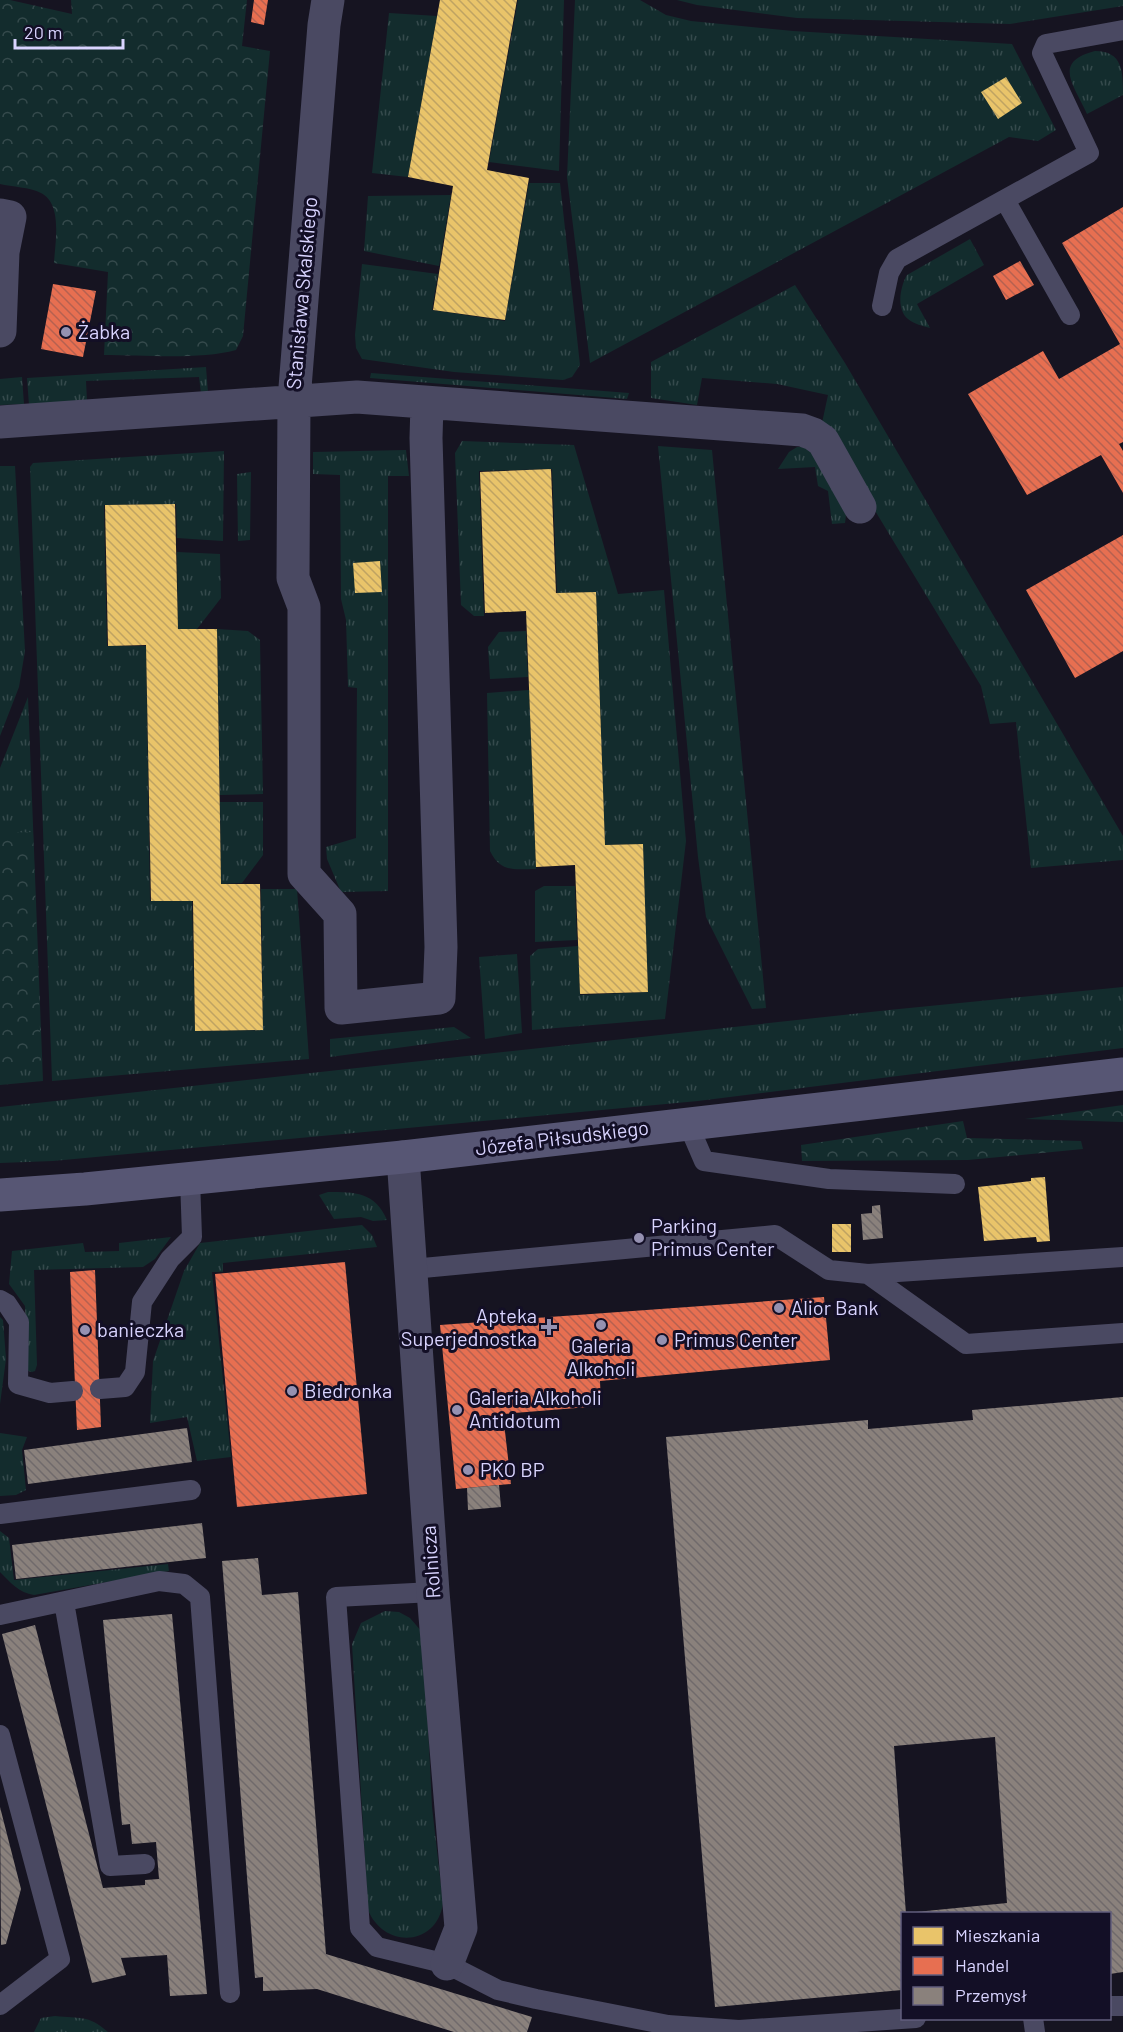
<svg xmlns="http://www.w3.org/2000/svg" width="1123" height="2032" font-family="Barlow,sans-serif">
<defs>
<pattern id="grass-tufts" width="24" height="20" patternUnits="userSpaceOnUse" patternTransform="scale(1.5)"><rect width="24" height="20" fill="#132c2d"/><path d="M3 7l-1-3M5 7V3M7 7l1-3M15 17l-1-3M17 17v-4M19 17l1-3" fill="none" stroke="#354a4c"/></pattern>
<pattern id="forest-crowns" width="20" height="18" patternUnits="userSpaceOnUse" patternTransform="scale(1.5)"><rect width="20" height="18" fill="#132c2d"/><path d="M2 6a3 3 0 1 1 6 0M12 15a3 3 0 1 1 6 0" fill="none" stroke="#354a4c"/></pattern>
<pattern id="homes-back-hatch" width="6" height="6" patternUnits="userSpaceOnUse" patternTransform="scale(1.5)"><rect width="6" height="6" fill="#e9c46a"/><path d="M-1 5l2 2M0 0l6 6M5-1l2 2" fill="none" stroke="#bfa362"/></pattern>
<pattern id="shops-back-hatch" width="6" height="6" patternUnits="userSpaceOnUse" patternTransform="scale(1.5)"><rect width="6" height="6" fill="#e76f51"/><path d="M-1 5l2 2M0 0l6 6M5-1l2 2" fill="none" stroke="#b56150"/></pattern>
<pattern id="industry-back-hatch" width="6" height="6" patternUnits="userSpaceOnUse" patternTransform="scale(1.5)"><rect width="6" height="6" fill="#8a817c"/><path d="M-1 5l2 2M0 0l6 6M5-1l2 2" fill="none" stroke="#706a6b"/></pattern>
</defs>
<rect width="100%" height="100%" fill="#161421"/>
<path fill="url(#grass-tufts)" d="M518,0H564L559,171L489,162Z
M575,0H640L666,15L691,21L793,31L1012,44L1056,130L1038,141L1009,137L590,363L567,177Z
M677,0H1123V6L1010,24L797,18L697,5Z
M389,13L437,16L408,177L372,173Z
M1095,51C1123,51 1123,72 1123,95L1087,114C1074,85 1052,62 1095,51Z
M529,183H560L580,365L572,377L563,380L454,372L362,359L356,348L355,335L362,264L438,274L432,310L505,321Z
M451,195L439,266L364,251L368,196Z
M970,239L984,265L917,304L930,328C923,326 914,324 908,319C896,309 900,287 907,275Z
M795,285L845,363L1123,836V860L1031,868L1016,722L990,724L981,686L822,423L828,395L777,384L702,378L697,405L651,398V362Z
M206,367L208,393H201L199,377L86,381L87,401L29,405L27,378Z
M371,373L629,393L627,399L370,378Z
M22,377L24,404L0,405V379Z
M462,441L574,445L618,594L664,590L686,841L665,1019L532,1030L530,956L538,949L578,946L580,995L648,992L643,844L605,845L596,592L557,593L552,469L479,471L484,616H474L461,605L455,453Z
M658,446L712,450L766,1008L752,1009L706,917L698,857Z
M797,447H807L813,454L846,515L845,523L832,524L828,491L818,486L815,467L778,469L789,452Z
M406,450L409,476H388V891L341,892L327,859L326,847L356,838L357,688L348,687L346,620L341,599L340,475L313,474V452Z
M224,451L223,541L177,538L176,504L104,505L107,646H146L150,901H192L195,1031L263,1030L261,889H297L309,1059L52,1081L30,467L33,463Z
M0,466H15L25,651L19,687L0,736Z
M251,472L250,540L238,541L237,474Z
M177,552L220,554L221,598L197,629H178Z
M217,629L248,631L260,640L263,794L220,795Z
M526,631L528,677L490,679L488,647L499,632Z
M529,690L536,869C514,869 501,873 490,851L487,693Z
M28,697L43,1081L0,1085V768Z
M220,802H263V855L242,883L221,884Z
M544,886H575L577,940L535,942V891Z
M517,954L522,1033L485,1039L479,957Z
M1123,987V1048L698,1101L53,1161L0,1163V1107L889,1010Z
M454,1027L471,1038L330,1057V1039Z
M328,1192C355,1192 375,1192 387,1220L373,1221L361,1217L334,1219L319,1195Z
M362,1225L372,1235L377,1247L223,1263V1272H212L231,1457L197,1461L187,1417L150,1423L153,1361L184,1271L200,1243Z
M171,1237L155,1259L143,1267L34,1270L37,1365L35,1371L32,1372L28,1371L25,1306L9,1284L12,1251L83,1243L85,1252L119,1251V1243Z
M0,1317L3,1320L6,1359L0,1404Z
M0,1433L27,1437L22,1450L26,1490L16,1495L0,1496Z
M0,1531L9,1538L14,1580L168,1564L169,1571L34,1595C19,1593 10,1582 0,1572Z
M385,1611L399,1612L410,1618L422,1632L425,1664L432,1807L443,1903C437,1947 384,1949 368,1910L352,1644L361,1623Z
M55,2016C80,2019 87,2014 108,2032H34L41,2018Z"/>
<path fill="url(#forest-crowns)" d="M0,0H10L72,14L71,0H247L242,46L270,51L243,336L236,350C200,360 143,355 104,355L108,272L54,263C55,243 63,204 41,193C30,187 12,187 0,184Z
M33,832L41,1058L30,1066L0,1068V833Z
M1123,1105V1122L1025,1119Z
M963,1121L967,1138L1081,1141L1083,1149L968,1160L802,1161L801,1145Z"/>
<path fill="url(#homes-back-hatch)" d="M440,0H517L487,170L529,178L505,320L433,310L453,186L408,177Z
M1006,77L1022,103L998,119L981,92Z
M551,469L556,593L596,592L605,845L643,844L648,992L580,994L575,865L536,867L526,611L485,613L480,472Z
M175,504L178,629H217L221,884H260L263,1030L195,1031L193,901H151L146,645L108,646L105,505Z
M380,561L382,592L355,593L353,563Z
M1045,1177L1050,1241L1037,1242L1036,1237L984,1241L978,1187L1031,1181V1178Z
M832,1224H851V1252H832Z"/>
<path fill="url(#shops-back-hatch)" d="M254,0H268L264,25L251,22Z
M1123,207V442L1119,444L1123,451V493L1101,455L1027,495L968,394L1043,351L1059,379L1120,344L1062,243Z
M1020,261L1034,285L1006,300L993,276Z
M53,284L96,291L83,357L41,349Z
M1123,535V651L1075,678L1026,590Z
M345,1262L367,1494L237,1507L215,1274Z
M95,1270L101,1427L77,1430L70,1272Z
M824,1297L830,1360L600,1381L601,1406L503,1414L511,1484L456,1489L440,1325Z"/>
<path fill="url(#industry-back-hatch)" d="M880,1205L883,1238L863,1240L861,1214L872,1213V1206Z
M1123,1397V1972L1110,1974V1914H916V1912L1007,1903L995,1737L894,1746L906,1914H902V1990L715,2007L666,1437L868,1420V1429L973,1420L972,1410Z
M187,1428L192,1462L28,1484L24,1450Z
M499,1485L501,1507L468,1510L467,1488Z
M202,1523L206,1558L16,1579L12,1545Z
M258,1558L262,1595L298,1592L326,1954L532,2017L527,2032H454L317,1989L263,1991V1977L255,1978L222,1561Z
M172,1614L207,1994L170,1996L167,1955L121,1958L126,1975L92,1983L2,1634L35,1625L103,1888L145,1885V1880L159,1879L156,1842L132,1844L130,1824L122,1825L103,1620Z
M0,1807L21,1889L6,1944L1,1945Z"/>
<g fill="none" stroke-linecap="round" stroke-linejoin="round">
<path stroke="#4a4962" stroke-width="20" d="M1005,200L1070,315
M882,306L889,273L897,259L1089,153L1042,53L1046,44L1123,30
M688,1124L704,1161L829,1179L955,1184
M412,1269L775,1235L829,1270L868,1274L1123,1257
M868,1274L966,1344L1123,1333
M0,1300L7,1304L19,1322L18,1384L50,1393L73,1391
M100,1389L125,1387L135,1372L142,1302L170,1259L192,1237L190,1179
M0,1514L191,1490
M433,1592L336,1597L360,1928L377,1947L447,1964L498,1990L536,1999L668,2025L739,2030L916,2018
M64,1602L110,1866L145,1864
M0,1615L159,1581L184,1584L200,1597L230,1993
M0,1735L60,1959L0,2005
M1110,2006H1123
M1033,2018L1035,2032"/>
<path stroke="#4a4962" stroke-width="33" d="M328,0L324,25L294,400L293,578L304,607V874L340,914L341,1008L439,998L441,947L426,438L427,404
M0,215L10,217L3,252L0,331
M0,422L357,397L802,430L813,434L823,441L860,507
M403,1157L433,1592L461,1928L447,1964"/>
<path stroke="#575674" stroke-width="33" d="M0,1195L85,1189L403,1157L1123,1074"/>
</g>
<g fill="#9591b1" stroke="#130f26" stroke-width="2">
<circle cx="66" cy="332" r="6"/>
<circle cx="639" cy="1238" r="6"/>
<circle cx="779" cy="1308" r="6"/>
<circle cx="601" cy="1325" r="6"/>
<path d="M546 1318h6v6h6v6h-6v6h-6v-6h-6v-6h6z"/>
<circle cx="85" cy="1330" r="6"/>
<circle cx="662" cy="1340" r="6"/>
<circle cx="292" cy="1391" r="6"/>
<circle cx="457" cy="1410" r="6"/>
<circle cx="468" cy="1470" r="6"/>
</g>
<g text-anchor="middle" stroke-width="6" stroke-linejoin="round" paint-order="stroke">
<g font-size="20" fill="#d9d4ff" stroke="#130f26">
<text transform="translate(302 293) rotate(-85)" y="7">Stanisława Skalskiego</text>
<text transform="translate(562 1138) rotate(-7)" y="7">Józefa Piłsudskiego</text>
<text transform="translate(431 1562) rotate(-94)" y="7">Rolnicza</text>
</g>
<g font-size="20" fill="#d9d4ff" stroke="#130f26" text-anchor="start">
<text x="78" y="339">Żabka</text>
<text x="651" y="1233">Parking<tspan x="651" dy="23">Primus Center</tspan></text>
<text x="791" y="1315">Alior Bank</text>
<text x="537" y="1323" text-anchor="end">Apteka<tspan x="537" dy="23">Superjednostka</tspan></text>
<text x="97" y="1337">banieczka</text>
<text x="674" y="1347">Primus Center</text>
<text x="601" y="1353" text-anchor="middle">Galeria<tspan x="601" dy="23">Alkoholi</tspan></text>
<text x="304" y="1398">Biedronka</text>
<text x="469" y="1405">Galeria Alkoholi<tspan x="469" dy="23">Antidotum</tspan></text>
<text x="480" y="1477">PKO BP</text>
</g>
</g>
<rect x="901" y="1912" width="210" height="108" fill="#130f26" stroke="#625e7d" stroke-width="1.5"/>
<rect x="913" y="1927" width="30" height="18" fill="#e9c46a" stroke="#625e7d" stroke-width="1.5"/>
<text x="955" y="1942" font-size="18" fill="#d9d4ff">Mieszkania</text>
<rect x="913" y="1957" width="30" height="18" fill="#e76f51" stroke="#625e7d" stroke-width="1.5"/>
<text x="955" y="1972" font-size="18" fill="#d9d4ff">Handel</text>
<rect x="913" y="1987" width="30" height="18" fill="#8a817c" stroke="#625e7d" stroke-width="1.5"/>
<text x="955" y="2002" font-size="18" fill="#d9d4ff">Przemysł</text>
<path d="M15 39v9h108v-9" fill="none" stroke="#d9d4ff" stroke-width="3"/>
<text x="24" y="39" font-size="18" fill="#d9d4ff" stroke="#130f26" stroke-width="4.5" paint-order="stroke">20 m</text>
</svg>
